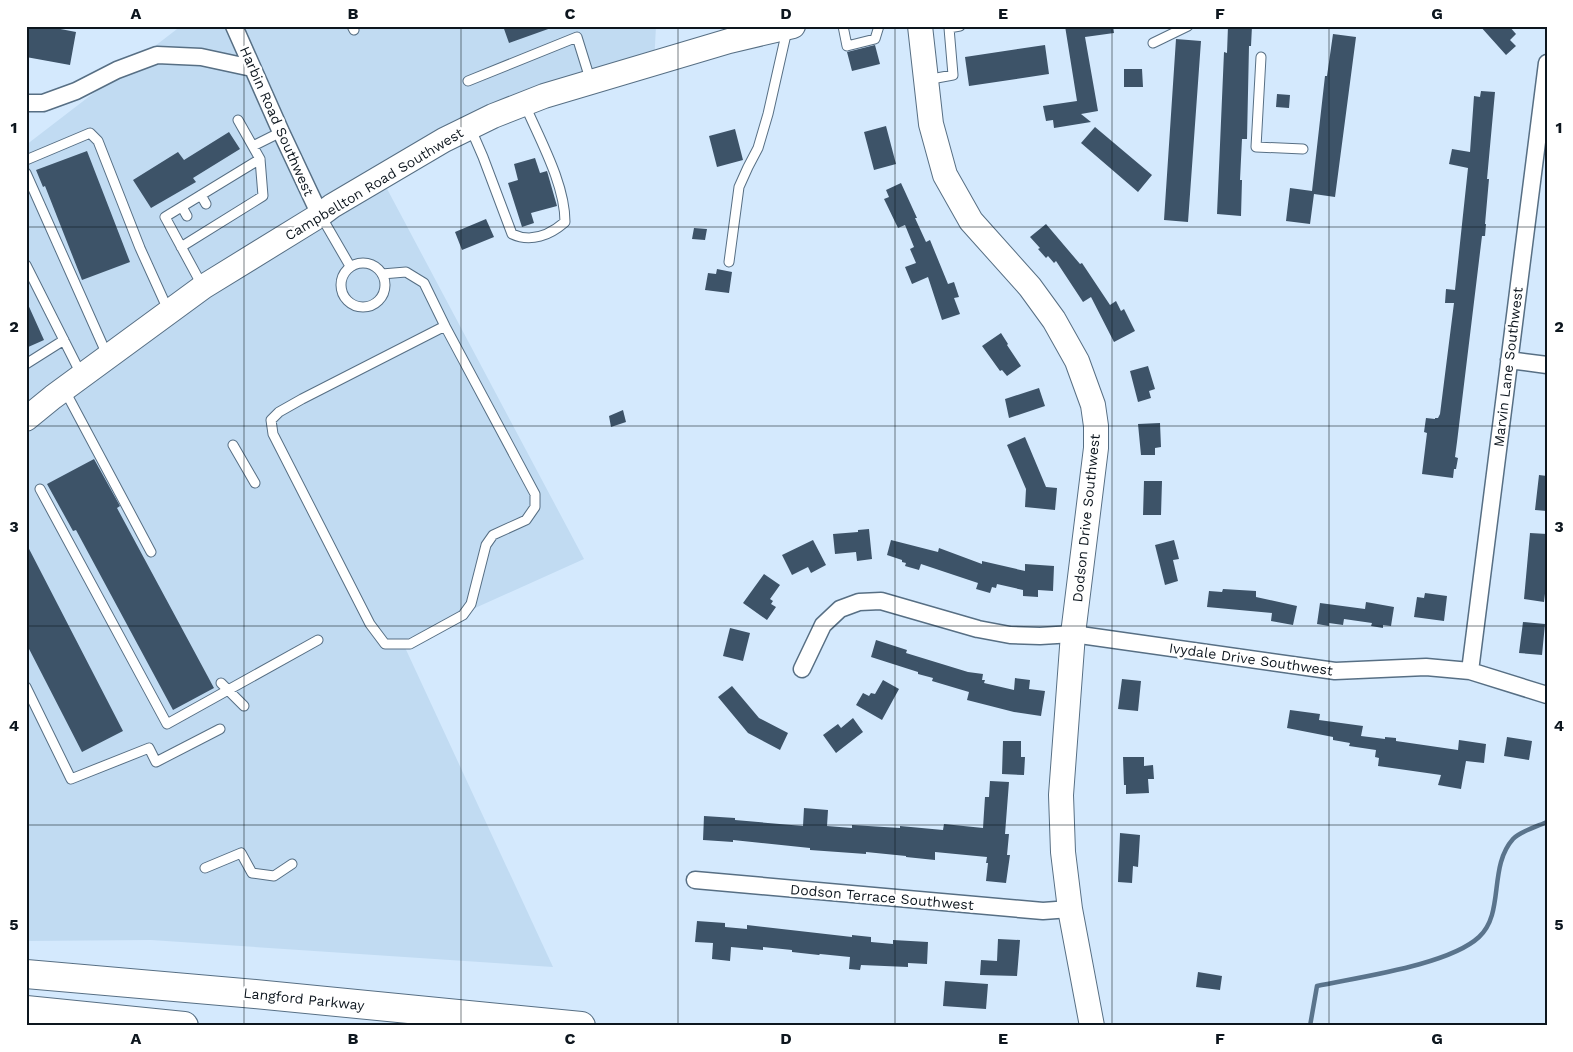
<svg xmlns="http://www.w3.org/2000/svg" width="1573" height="1052" font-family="'Work Sans',sans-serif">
<rect width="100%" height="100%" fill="#d4e9fd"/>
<path fill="#c1dbf2" d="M181,26H656L654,64L377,170L584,559L402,641L553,967L151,940L26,941V145Z"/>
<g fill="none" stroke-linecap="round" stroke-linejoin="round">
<path stroke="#5a748c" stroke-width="4.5" d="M1310,1026L1317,986C1359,977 1449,965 1479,937C1505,913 1488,867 1513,839C1519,832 1538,826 1547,822"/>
</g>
<path fill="#3d5368" d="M26,26H45L76,32L70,65L26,57Z
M503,26H551V28L509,43Z
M1065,26H1113L1114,33L1085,37L1098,111L1081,114L1091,122L1054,128L1053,120L1046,121L1043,106L1077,101Z
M1228,26H1252L1251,46H1249L1247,139H1242L1240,180H1242L1241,216L1217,214L1224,52L1227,53Z
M1480,26H1509L1516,34L1510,40L1516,46L1506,55Z
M1333,34L1356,37L1335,197L1314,194L1310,224L1286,221L1290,188L1312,191L1325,76H1327Z
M1176,39L1201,41L1188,222L1164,220Z
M875,45L880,64L852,71L847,52Z
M1045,45L1049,74L969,86L965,57Z
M1124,69H1142L1143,87H1124Z
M1481,91L1495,92L1487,179H1489L1485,224H1486L1485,236H1482L1457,442L1455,457L1458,458L1456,469H1454L1453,478L1422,474L1427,433L1424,432L1426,418L1435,419V418H1438L1440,414L1454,303H1445L1446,289L1455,290L1468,168L1449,164L1452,149L1470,152L1474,96L1480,97Z
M1277,94L1290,95L1289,108L1276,107Z
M886,126L896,164L874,170L864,132Z
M1095,127L1152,175L1138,192L1081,143Z
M735,129L743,160L717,167L709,136Z
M229,132L240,149L193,178L196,182L151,208L133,180L178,152L184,160Z
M87,151L130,262L82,280L45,186L43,187L36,170Z
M535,158L540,173L547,171L557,206L531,213L534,223L522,227L508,183L518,180L514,164Z
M901,183L917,218H915L926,242L930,240L948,284L954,282L959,297L954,298L960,314L942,320L928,277L912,284L905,267L916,263L910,249L914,247L905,225L898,228L884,199L889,197L886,190Z
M486,219L494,237L462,250L455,232Z
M1046,224L1080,264L1082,263L1110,305L1116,301L1121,311L1124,309L1135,331L1114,342L1091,297L1083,302L1056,261L1054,263L1048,256L1046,258L1038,249L1040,248L1030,237Z
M694,228L707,229L705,240L692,239Z
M717,269L732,272L729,293L705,290L708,273L716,274Z
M26,300L44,340L26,348Z
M1001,333L1008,344L1007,345L1021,366L1007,376L1002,370L1000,371L982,346Z
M1148,366L1155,389L1149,391L1151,398L1138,402L1130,371Z
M1039,388L1045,406L1009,418L1005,399Z
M623,410L626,422L611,427L609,416Z
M1160,423L1161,447L1155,448V455H1141L1138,424Z
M1025,437L1046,487L1057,488L1055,510L1025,507L1026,489L1007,445Z
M94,459L120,506L117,508L214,688L173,710L76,530L73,531L47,484Z
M1539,475L1547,476V511L1535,510Z
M1144,481H1162L1161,515H1143Z
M869,529L872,559L857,561L856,552L835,554L833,534L858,532V530Z
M1530,533L1547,534V577L1544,602L1524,599Z
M813,540L826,565L811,573L808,567L792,575L782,555Z
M891,540L938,552L939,548L982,564V561L1025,571V564L1054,566L1053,591L1038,590V597L1023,596V590L997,584L996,588L992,587L990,593L976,589L978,583L921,564L919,570L905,566L906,563L902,562V560L887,555Z
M1174,540L1179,559L1173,560L1178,581L1165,585L1155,545Z
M26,543L123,731L82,752L26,643Z
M764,574L780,585L770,599L773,601L771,604L776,607L767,620L743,603Z
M1223,589L1256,591V597L1297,606L1293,625L1271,621L1272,613L1207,607L1209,591L1222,592Z
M1425,593L1447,596L1444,621L1414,617L1417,597L1424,598Z
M1366,602L1394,607L1391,626L1383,625V628L1371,626L1372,623L1344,619L1343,625L1329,623V626L1317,624L1320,603L1365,609Z
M1523,622L1545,624L1542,655L1519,653Z
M730,628L750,633L743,661L723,656Z
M876,640L907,650L906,653L968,672L983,674L982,680H985L984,683L1014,690L1015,678L1030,680L1029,689L1045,691L1041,716L1014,712L967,700L969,692L932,681L933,678L918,674V672L871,657Z
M1122,679L1141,681L1138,711L1118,709Z
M883,680L899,689L882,720L856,705L863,693L869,696L871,693L875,694Z
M732,686L759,718L788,733L780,750L748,733L718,697Z
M1290,710L1320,714L1319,720L1363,726L1361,736L1385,739V737L1396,738V741L1458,750L1459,740L1486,744L1484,763L1466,761L1461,789L1438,785L1441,775L1378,766L1379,758L1375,757L1376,750L1349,746L1350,743L1333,740V737L1287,728Z
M853,718L863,732L836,753L823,735L838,724L841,728Z
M1507,737L1532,741L1529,760L1504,756Z
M1003,741H1021V757H1025L1024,775L1002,774Z
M1123,757H1144V766L1153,765L1154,779H1148L1149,793L1126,794V785H1124Z
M990,781L1009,782L1005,834H1009L1007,855H1010L1006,883L986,881L988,863H986L987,857L935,852V860L906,857V856L866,852V854L810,850V848L733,840V842L703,840L704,816L735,818V820L803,826L804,808L828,810L827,826L852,828V825L900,828V826L943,830L944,824L983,828L985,797H989Z
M1120,833L1140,835L1138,867L1133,866L1132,883L1118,882Z
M697,921L725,923V927L747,929V925L852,937V935L871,937V942L893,944V940L928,942L927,964L908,963V967L861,965L860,970L849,969L850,957L820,954L819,955L792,952V950L763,947V950L731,947L730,961L712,959L713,943L695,942Z
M998,939L1020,940L1017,976L980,975L981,960L997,961Z
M1198,972L1222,976L1220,990L1196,987Z
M945,981L988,984L986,1009L943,1006Z"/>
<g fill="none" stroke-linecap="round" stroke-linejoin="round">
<defs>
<path id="lane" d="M352,26L354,30
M843,26L847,46L875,39L879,26
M1153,43L1188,26
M1261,57L1256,147L1303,149
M926,80L953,75L949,28L960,26
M468,81L577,37L591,82
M470,127L483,157L512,234C531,243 550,235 565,222C565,184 540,140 525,105
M253,146L281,132
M26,160L90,133L98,141L140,248L169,312
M26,173L108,357
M201,195L206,204
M182,207L187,216
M321,216L350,266
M181,247L263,196L260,159
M729,262L739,187L748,167L758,148L768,114L787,30
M341 285a22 22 0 1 1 44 0a22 22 0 1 1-44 0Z
M26,265L82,376
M382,274L406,272L424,283L445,326L302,399L279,412L271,420L273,434L370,624L385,644H410L463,615L471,604L486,545L493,535L526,520L535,507V494L445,326
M203,287L165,217L260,159L238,120
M26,364L64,340
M64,389L151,552
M233,445L255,483
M40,489L167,724L318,640
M221,683L244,706
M26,687L71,779L149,748L156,762L220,729
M205,868L241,853L252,873L274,876L292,864"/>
<path id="street" d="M234,26L281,132L320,215
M26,103H43L76,91L117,70L157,55L201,57L252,68
M1509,360L1547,365
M802,669L823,625L840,609L859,602L881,601L978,629L1010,635L1040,636L1073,634L1335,671L1426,667L1470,671L1547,695
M1470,671L1547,63
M695,880L1043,911L1070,909"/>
<path id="secondary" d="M920,26L931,124L945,175L971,221L1030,287L1054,320L1077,361L1093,405L1096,426V448L1073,634L1061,795L1063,852L1070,909L1092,1026
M26,419L53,397L203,287L320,215L332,206L444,140L493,116L544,96L729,41L793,26"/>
<path id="highway" d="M26,974L255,994L581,1026
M26,1010L184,1026"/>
</defs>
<use href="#lane" stroke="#576f84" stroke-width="11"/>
<use href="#street" stroke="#576f84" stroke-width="19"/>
<use href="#secondary" stroke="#576f84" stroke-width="26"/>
<use href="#highway" stroke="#576f84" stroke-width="30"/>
<use href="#lane" stroke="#fff" stroke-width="9"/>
<use href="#street" stroke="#fff" stroke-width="16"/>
<use href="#secondary" stroke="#fff" stroke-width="24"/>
<use href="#highway" stroke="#fff" stroke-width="28"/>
</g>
<path fill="none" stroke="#0d161e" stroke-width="1" stroke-opacity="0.55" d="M244,26V1026M461,26V1026M678,26V1026M895,26V1026M1112,26V1026M1329,26V1026M26,227H1547M26,426H1547M26,626H1547M26,825H1547"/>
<g text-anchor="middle" stroke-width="5" stroke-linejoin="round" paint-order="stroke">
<g font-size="14" fill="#0d161e" stroke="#fff">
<text transform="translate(277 121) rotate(66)" y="5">Harbin Road Southwest</text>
<text transform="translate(374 184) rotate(-31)" y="5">Campbellton Road Southwest</text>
<text transform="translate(1508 367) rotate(-83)" y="5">Marvin Lane Southwest</text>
<text transform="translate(1086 518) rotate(-84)" y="5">Dodson Drive Southwest</text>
<text transform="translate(1251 659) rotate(8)" y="5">Ivydale Drive Southwest</text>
<text transform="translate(882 897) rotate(5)" y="5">Dodson Terrace Southwest</text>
<text transform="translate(304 999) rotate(6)" y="5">Langford Parkway</text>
</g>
</g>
<rect width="1573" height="1052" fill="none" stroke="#ffffff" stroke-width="55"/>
<rect x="28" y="28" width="1518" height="996" fill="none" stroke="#0d161e" stroke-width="2"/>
<g font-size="16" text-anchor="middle" font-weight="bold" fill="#0d161e">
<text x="136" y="19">A</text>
<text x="353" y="19">B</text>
<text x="570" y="19">C</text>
<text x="786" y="19">D</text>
<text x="1003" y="19">E</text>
<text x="1220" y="19">F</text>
<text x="1437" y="19">G</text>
<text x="14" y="133">1</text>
<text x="1559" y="133">1</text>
<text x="14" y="332">2</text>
<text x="1559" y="332">2</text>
<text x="14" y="532">3</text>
<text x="1559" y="532">3</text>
<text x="14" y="731">4</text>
<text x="1559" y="731">4</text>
<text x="14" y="930">5</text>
<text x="1559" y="930">5</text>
<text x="136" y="1044">A</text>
<text x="353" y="1044">B</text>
<text x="570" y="1044">C</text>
<text x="786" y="1044">D</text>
<text x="1003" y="1044">E</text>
<text x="1220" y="1044">F</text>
<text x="1437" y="1044">G</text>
</g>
</svg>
